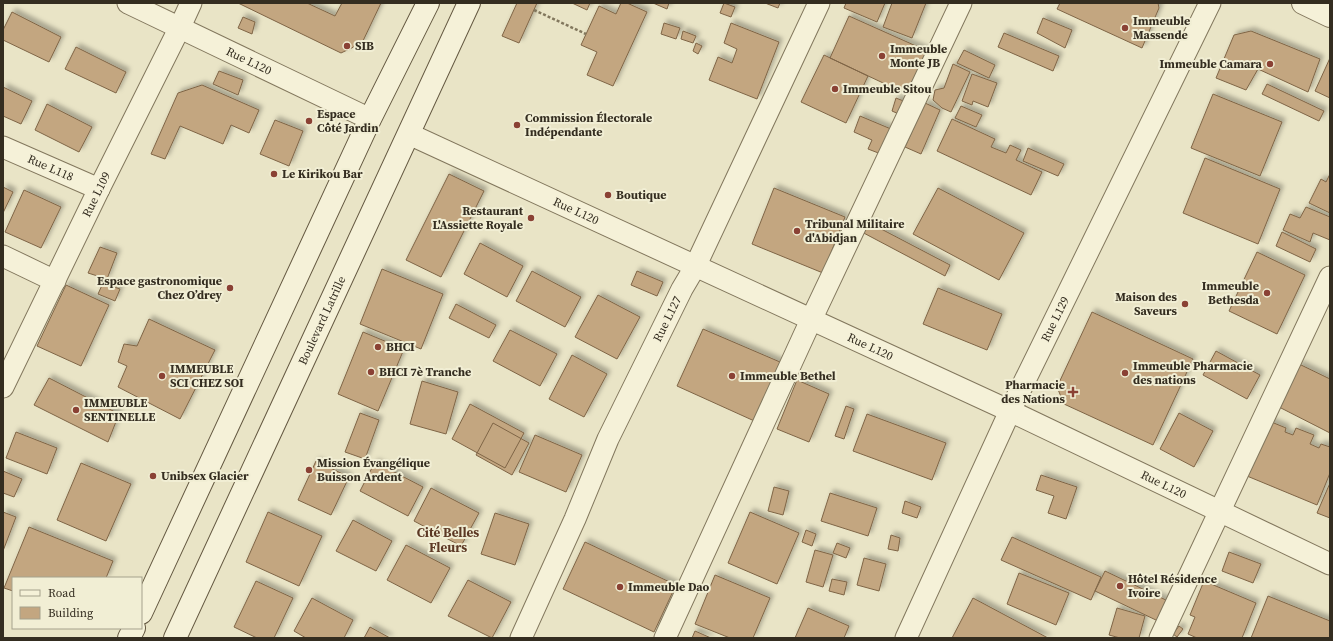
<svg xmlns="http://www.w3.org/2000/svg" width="1333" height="641" font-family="'Source Serif 4',serif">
<defs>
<filter id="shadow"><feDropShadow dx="3.5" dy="-3.5" stdDeviation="2" flood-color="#0004"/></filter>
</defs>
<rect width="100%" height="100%" fill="#e9e4c6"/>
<path fill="#c3a680" stroke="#7f6546" filter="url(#shadow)" d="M238,3H307L335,16L342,3H381L362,43L341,53Z
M517,3H537L519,43L502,36Z
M572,3H590L587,10Z
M621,3H627L647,12L613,86L587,75L597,52L581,45L599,6L616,14Z
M653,3H669L667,9Z
M724,3L735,7L731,17L720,13Z
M765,3H780L778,8Z
M846,3H885L877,22L844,8Z
M892,3H926L912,38L883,27Z
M1060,3H1158L1159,8L1142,48L1057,9Z
M12,12L61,37L49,62L3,40V30Z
M849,16L934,54L915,98L830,58Z
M243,17L255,22L252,34L238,28Z
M1043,18L1072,30L1065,48L1037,33Z
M664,23L680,28L676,39L661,34Z
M731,23L779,42L757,99L709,80L718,57L732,63L737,49L724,43Z
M683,31L696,36L693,43L681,39Z
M1251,31L1320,59L1308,92L1258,69L1246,90L1216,78L1234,35Z
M1004,33L1059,56L1053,71L998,47Z
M696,43L702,46L698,54L693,51Z
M76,47L126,72L116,93L65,69Z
M964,50L995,65L989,78L957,63Z
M824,55L868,76L846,123L801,102Z
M1330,58V98L1315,91Z
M953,64L970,72L951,112L942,108L933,100L935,90L944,88Z
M219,71L243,80L238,95L213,84Z
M972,74L997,83L988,107L973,101L972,105L962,101Z
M1267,84L1324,111L1319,121L1262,94Z
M202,85L259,110L249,133L231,125L223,144L180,126L165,159L151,154L178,93Z
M3,87L32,101L21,124L3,116Z
M1213,94L1282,122L1260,176L1191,148Z
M896,98L906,102L901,115L892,111Z
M925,103L940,110L921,154L905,147Z
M47,104L92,127L79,152L35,130Z
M961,106L982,115L976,127L955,118Z
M860,116L891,129L881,154L868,149L872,140L854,132Z
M952,119L995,139L991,147L1006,153L1010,145L1021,150L1016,160L1042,172L1031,195L937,151Z
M275,120L303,131L289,166L260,154Z
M1028,148L1064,164L1058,176L1023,161Z
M1205,158L1280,189L1258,244L1183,213Z
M449,174L484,191L441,277L406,260Z
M1330,174V213L1309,203L1321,179L1326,182Z
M3,187L13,192L3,213Z
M774,188L845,217L823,273L752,244Z
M938,188L1024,233L999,280L913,234Z
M24,190L61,207L41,248L5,232Z
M1306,207L1330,217V240L1313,233L1310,242L1283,230L1290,214L1300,218Z
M864,220L950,265L945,276L858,230Z
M1282,232L1316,249L1310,262L1276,246Z
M480,243L523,266L507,297L464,274Z
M100,247L117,253L107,279L88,273Z
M1257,252L1305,275L1277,334L1229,311Z
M382,269L443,294L421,349L360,324Z
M532,271L581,297L565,327L516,301Z
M637,271L663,282L657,296L631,285Z
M103,283L120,289L115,301L98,294Z
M66,285L109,305L81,366L37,346Z
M938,288L1002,314L987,350L923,324Z
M598,295L640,317L617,359L575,337Z
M456,304L496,325L489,338L449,318Z
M1092,312L1193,359L1153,445L1064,404L1057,387Z
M149,319L215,350L180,419L118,387L127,366L118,362L124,344L137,346Z
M703,329L787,365L761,424L677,386Z
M510,330L557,354L540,386L493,361Z
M363,332L404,349L378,411L338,394Z
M1216,351L1260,375L1247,399L1203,375Z
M572,355L607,374L584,417L549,399Z
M1299,364L1330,379V433L1279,407Z
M49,378L119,414L108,442L34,405Z
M797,380L829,394L809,442L777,429Z
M422,381L458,392L446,434L410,424Z
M470,404L524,433L505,468L452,439Z
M846,406L854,409L844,439L835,436Z
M360,413L379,420L365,459L345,452Z
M1179,413L1213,431L1194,467L1160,449Z
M867,414L946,443L932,480L853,451Z
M1269,421L1286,428L1285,432L1293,435L1296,428L1314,435L1310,444L1319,448L1321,444L1330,447V473L1317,505L1247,476Z
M493,423L529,443L512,475L476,455Z
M16,432L57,448L47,474L6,458Z
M535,435L582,455L566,492L519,472Z
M316,461L349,477L331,515L298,500Z
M375,462L423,487L408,516L360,491Z
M81,463L131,484L106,541L57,520Z
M3,471L22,479L14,497L3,493Z
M1041,475L1077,487L1066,519L1048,513L1054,496L1036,490Z
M1330,483V518L1317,513Z
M774,487L789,491L783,515L768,511Z
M431,488L479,513L461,546L414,521Z
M830,493L877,508L868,536L821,521Z
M905,501L921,507L917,518L902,513Z
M3,512L16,517L3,551Z
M268,512L322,536L299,586L246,562Z
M750,512L799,533L777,584L728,563Z
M495,513L529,524L515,565L481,554Z
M353,520L392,541L376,571L336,551Z
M29,527L113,561L106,578H13V591L4,588Z
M806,530L816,534L812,546L802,542Z
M891,535L900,538L898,551L888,549Z
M1012,537L1101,577L1091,600L1001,560Z
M585,542L676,585L654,632L563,589Z
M837,543L850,548L846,558L833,553Z
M406,545L450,568L431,603L387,580Z
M815,550L833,555L823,587L806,582Z
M1229,552L1261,564L1253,583L1222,571Z
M864,558L886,564L879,591L857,585Z
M1105,571L1168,601L1158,621L1095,591Z
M1019,573L1069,593L1056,625L1007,604Z
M715,575L770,598L753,638H730L695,624Z
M832,579L847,582L844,595L829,591Z
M468,580L511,602L492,638L448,616Z
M256,581L293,598L274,638H257L234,627Z
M1204,581L1256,603L1242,638H1197L1188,634L1195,617L1190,615Z
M1268,596L1330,621V638H1251Z
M312,598L353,620L344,638H306L294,631Z
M973,598L1048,638H952Z
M808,608L849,626L844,638H795Z
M1117,608L1145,616L1139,638H1120L1109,635Z
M1179,626L1183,629L1177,637L1173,634Z
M370,627L390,638H364Z
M695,631L711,638H692Z"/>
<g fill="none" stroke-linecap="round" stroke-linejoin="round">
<defs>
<g id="minor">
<path id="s1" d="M128,3L370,119"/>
<path id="s2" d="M409,134L1010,411L1330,564"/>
<path id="s3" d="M3,147L99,189"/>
<path d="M3,256L55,281"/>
<path id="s4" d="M3,387L99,189L180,27L191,3"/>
<path id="s5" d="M521,638L575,519L608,439L682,289L695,267L819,3"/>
<path d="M665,638L811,320L961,3"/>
<path id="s6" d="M906,638L1010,411L1210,3"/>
<path d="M1160,638L1330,277"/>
</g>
<path id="tertiary" d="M1303,3L1330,16"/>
<g id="secondary">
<path d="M141,613L370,119L428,3"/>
<path d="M129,638L134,628"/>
<path id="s7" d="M175,638L469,3"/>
</g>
</defs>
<use href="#minor" stroke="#82775d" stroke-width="23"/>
<use href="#tertiary" stroke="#82775d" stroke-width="24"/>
<use href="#secondary" stroke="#645841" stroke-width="24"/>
<path stroke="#82775d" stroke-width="2.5" stroke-dasharray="3 2" stroke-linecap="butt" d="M534,10L586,34"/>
<use href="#minor" stroke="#f5f1d8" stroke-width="21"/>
<use href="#tertiary" stroke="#f5f1d8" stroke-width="22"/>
<use href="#secondary" stroke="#f5f1d8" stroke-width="22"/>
</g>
<g fill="#8a4134" stroke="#f1eed4" stroke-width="1.5">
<circle cx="1125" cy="28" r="4"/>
<circle cx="347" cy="46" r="4"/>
<circle cx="882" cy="56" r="4"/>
<circle cx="1270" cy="64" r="4"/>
<circle cx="835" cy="89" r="4"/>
<circle cx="309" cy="121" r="4"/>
<circle cx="517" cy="125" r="4"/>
<circle cx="274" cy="174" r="4"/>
<circle cx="608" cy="195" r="4"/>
<circle cx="531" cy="218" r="4"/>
<circle cx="797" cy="231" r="4"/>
<circle cx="230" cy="288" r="4"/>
<circle cx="1267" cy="293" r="4"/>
<circle cx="1185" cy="304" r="4"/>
<circle cx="378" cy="347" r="4"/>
<circle cx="371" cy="372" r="4"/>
<circle cx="1125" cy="373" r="4"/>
<circle cx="162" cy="376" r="4"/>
<circle cx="732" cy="376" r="4"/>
<path d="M1071 386h4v4h4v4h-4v4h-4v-4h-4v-4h4z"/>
<circle cx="76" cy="410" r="4"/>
<circle cx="309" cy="470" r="4"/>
<circle cx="153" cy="476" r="4"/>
<circle cx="1120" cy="586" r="4"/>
<circle cx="620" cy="587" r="4"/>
</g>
<g text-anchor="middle" stroke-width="4" stroke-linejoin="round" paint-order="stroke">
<g font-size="12" font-weight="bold" fill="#342d20" stroke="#f1eed4" text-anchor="start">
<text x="1133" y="25">Immeuble<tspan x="1133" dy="14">Massende</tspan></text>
<text x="355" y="50">SIB</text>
<text x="890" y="53">Immeuble<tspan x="890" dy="14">Monte JB</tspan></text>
<text x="1262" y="68" text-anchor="end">Immeuble Camara</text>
<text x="843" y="93">Immeuble Sitou</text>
<text x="317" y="118">Espace<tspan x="317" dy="14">Côté Jardin</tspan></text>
<text x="525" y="122">Commission Électorale<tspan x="525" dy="14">Indépendante</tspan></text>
<text x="282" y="178">Le Kirikou Bar</text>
<text x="616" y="199">Boutique</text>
<text x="523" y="215" text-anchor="end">Restaurant<tspan x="523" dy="14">L'Assiette Royale</tspan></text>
<text x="805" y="228">Tribunal Militaire<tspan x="805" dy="14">d'Abidjan</tspan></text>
<text x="222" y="285" text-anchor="end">Espace gastronomique<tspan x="222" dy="14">Chez O’drey</tspan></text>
<text x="1259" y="290" text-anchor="end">Immeuble<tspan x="1259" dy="14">Bethesda</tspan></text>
<text x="1177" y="301" text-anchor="end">Maison des<tspan x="1177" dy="14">Saveurs</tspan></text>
<text x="386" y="351">BHCI</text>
<text x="1133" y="370">Immeuble Pharmacie<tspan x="1133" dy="14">des nations</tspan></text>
<text x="170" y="373">IMMEUBLE<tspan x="170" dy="14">SCI CHEZ SOI</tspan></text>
<text x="379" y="376">BHCI 7è Tranche</text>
<text x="740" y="380">Immeuble Bethel</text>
<text x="1065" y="389" text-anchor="end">Pharmacie<tspan x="1065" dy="14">des Nations</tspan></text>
<text x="84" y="407">IMMEUBLE<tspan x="84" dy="14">SENTINELLE</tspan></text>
<text x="317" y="467">Mission Évangélique<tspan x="317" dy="14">Buisson Ardent</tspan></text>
<text x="161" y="480">Unibsex Glacier</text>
<text x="1128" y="583">Hôtel Résidence<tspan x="1128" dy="14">Ivoire</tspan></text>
<text x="628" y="591">Immeuble Dao</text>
</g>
<g font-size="12" fill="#342d20" stroke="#f1eed4">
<text dy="4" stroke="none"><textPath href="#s1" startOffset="134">Rue L120</textPath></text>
<text dy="4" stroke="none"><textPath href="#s3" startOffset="52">Rue L118</textPath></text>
<text dy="4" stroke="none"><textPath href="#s4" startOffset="214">Rue L109</textPath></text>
<text dy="4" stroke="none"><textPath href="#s2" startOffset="184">Rue L120</textPath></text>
<text dy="4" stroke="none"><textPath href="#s5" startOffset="351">Rue L127</textPath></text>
<text dy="4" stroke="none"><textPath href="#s6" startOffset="352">Rue L129</textPath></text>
<text dy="4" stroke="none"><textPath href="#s7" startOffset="350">Boulevard Latrille</textPath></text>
<text dy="4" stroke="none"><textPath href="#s2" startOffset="508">Rue L120</textPath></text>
<text dy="4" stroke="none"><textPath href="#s2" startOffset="832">Rue L120</textPath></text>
</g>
<g font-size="13" font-weight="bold" fill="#5c3824" stroke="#f1eed4">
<text x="448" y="537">Cité Belles<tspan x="448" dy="15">Fleurs</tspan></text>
</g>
</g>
<rect width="1333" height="641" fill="none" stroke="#342d20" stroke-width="8"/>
<rect x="12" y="577" width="130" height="52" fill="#f1eed4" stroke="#a5a18c"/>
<rect x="20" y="590" width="20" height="6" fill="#f5f1d8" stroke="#a5a18c"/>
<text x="48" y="597" font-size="12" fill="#342d20">Road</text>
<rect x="20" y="607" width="20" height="12" fill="#c3a680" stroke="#a5a18c"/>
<text x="48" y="617" font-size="12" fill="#342d20">Building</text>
</svg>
